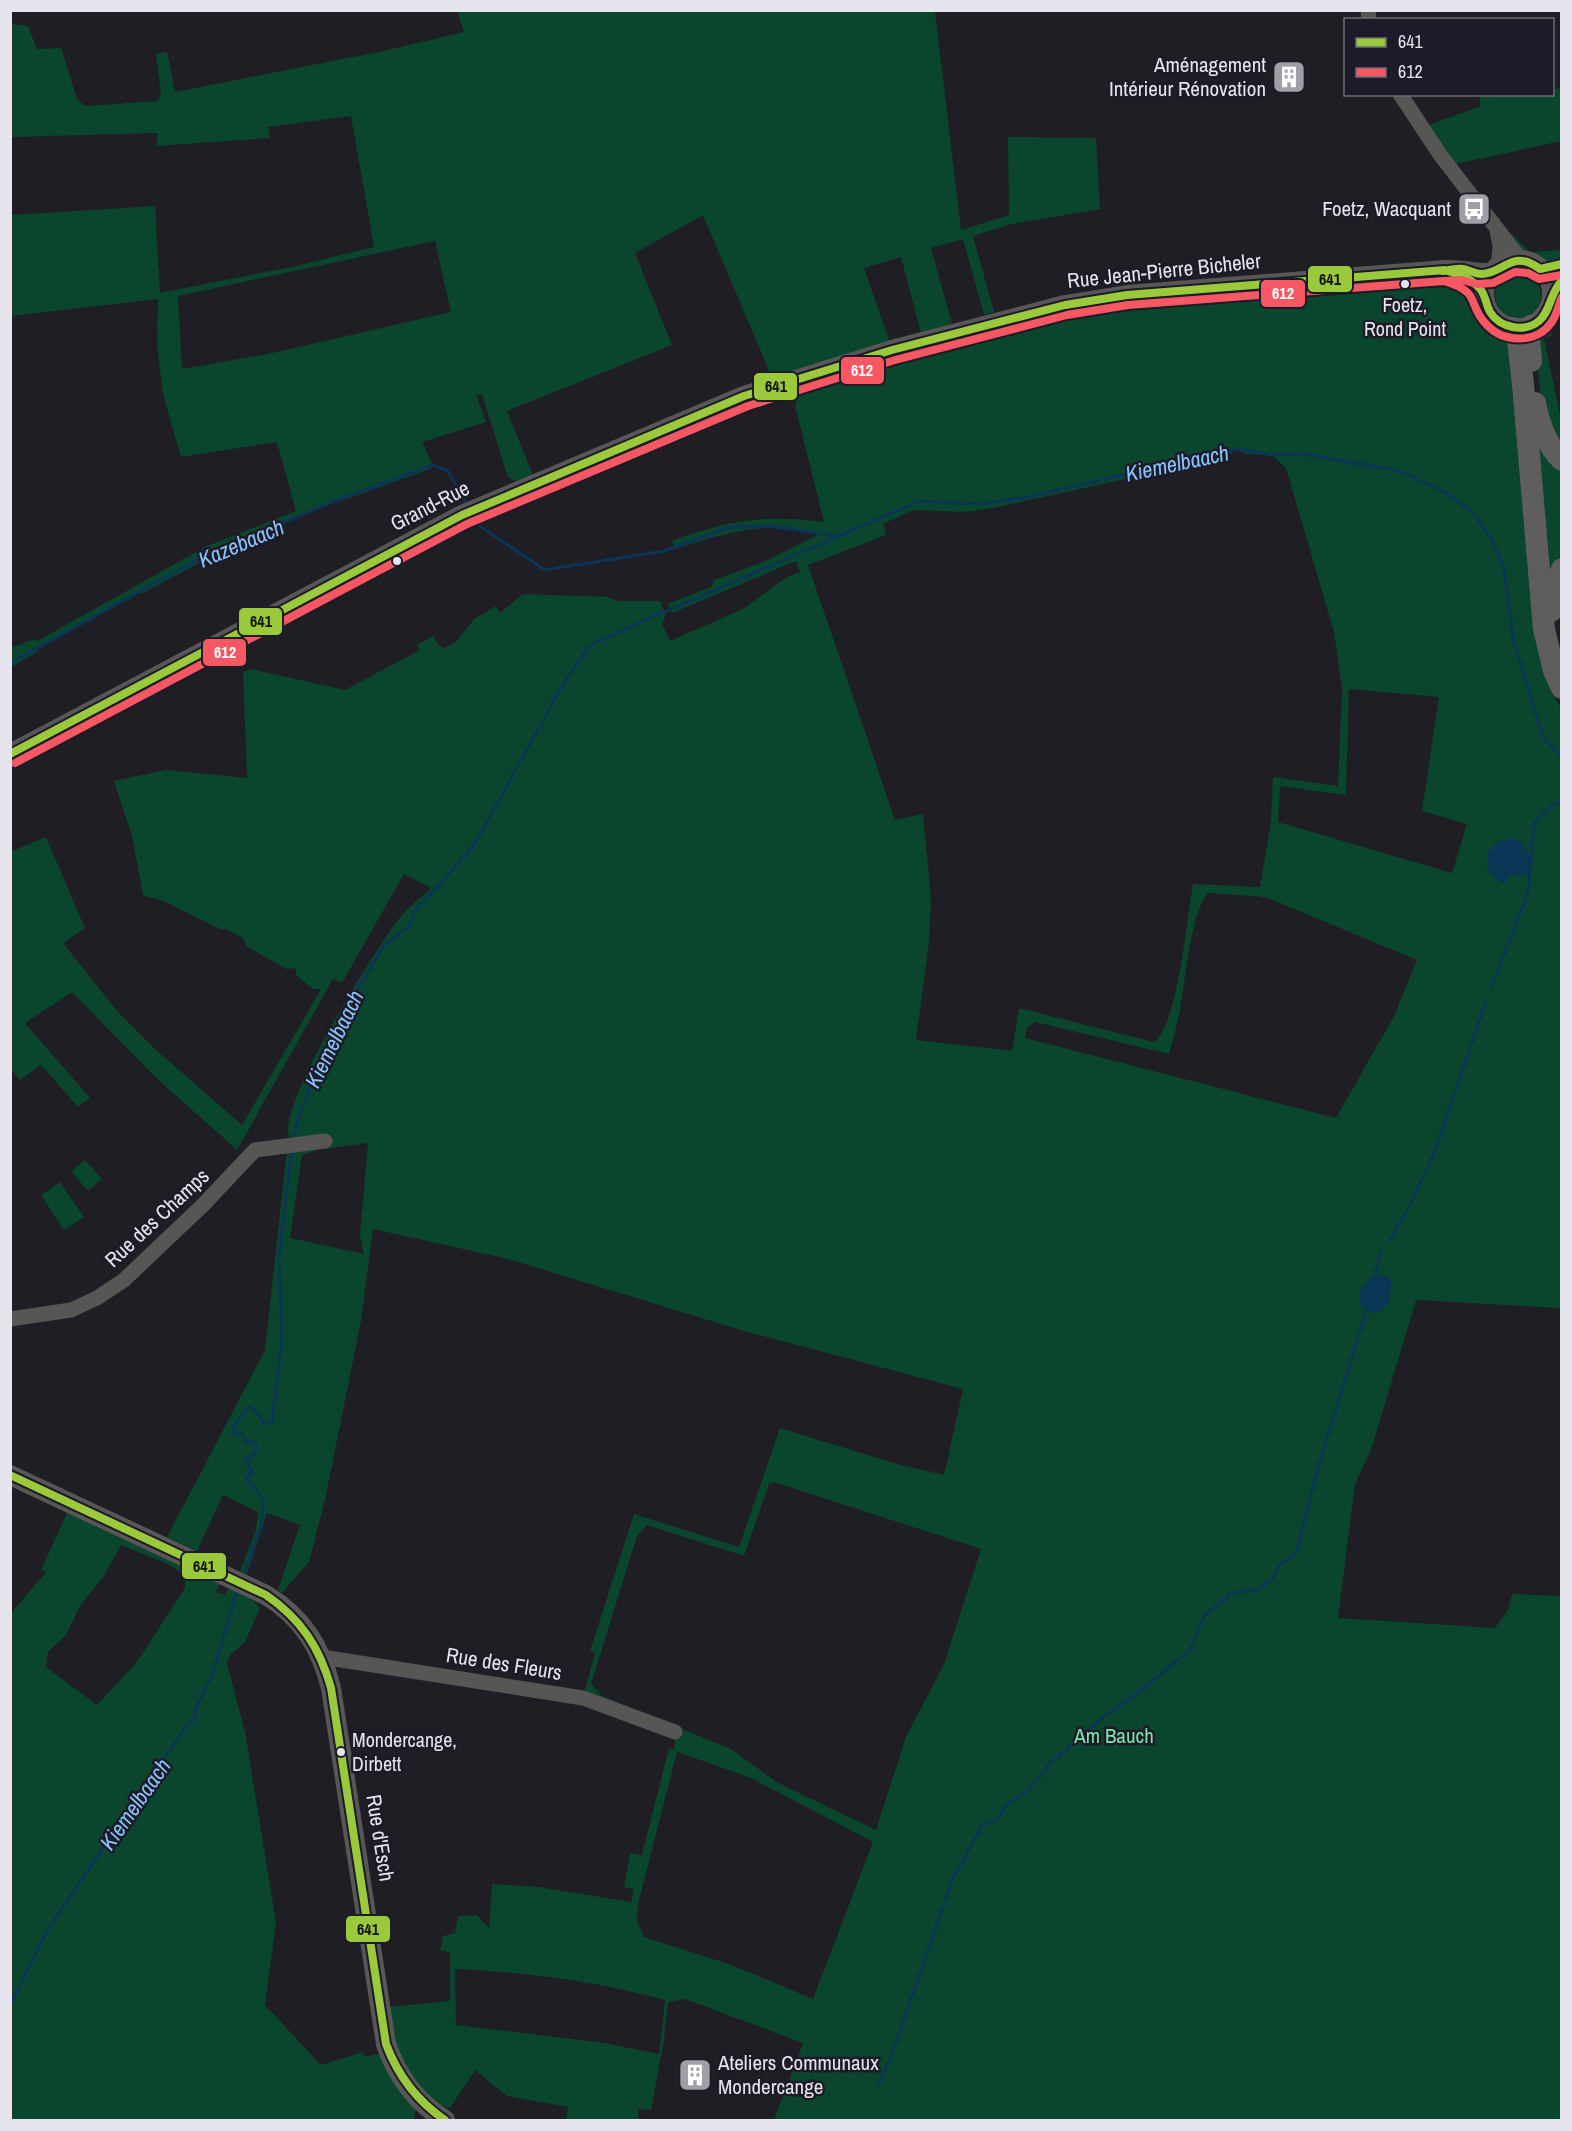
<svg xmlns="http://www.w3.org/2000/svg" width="1572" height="2131" font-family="'Archivo Narrow',sans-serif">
<rect width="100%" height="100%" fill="#1f1e24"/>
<path fill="#0a452d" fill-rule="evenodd" d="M457,11H935L961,230L1009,215L1008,137L1096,138L1100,209L1012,224L973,236L994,312L984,315L963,239L931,248L952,324L921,333L901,257L864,268L890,343L775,376L770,373L703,215L635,253L672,345L507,411L533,475L517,482L508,477L482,394L476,395L486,422L422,442L433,465L430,469L344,500L340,499L263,530L261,534L212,556L143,593L138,592L42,645L36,653L11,667V648L34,639L37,641L207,546L296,511L277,442L181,457L163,394L157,346L158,299L11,316V215L155,206L160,293L296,266L374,247L351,116L268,127L270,138L156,146L158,133L11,137L10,24L28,26L37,49L61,48L77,99L85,106L158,101L161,93L156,54L167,52L175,92L388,50L464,32ZM435,241L451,312L268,354L182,369L178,296Z
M1561,88V141L1456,164L1429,125L1481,106L1479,97L1552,94L1553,89Z
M1512,234L1530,252L1561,250V309L1554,319L1551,336L1544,338L1561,420V451L1542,404L1537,365L1538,328L1552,314L1561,287C1548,264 1526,255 1508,236Z
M1495 295a23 23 0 1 1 46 0a23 23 0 1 1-46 0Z
M1456,278L1473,287L1484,316L1507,333L1539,656L1551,691L1561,708V1308L1416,1300L1371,1450L1355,1484L1338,1618L1495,1628L1508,1610L1512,1594L1561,1596V2120H774L803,2043L685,1999L668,2002L664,2040L651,2110L638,2109V2118L648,2120H566L568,2107L507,2096L475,2070L450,2108L440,2105L437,2109L398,2062L388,2007L450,2001V1953L440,1950L443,1936L455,1933L458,1916L477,1915L489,1928L492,1884L539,1887L631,1902L634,1889L624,1887L630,1853L642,1855L669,1748L674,1750L675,1732L583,1698L595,1653L590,1651L634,1514L739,1547L780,1428L897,1464L944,1475L963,1389L744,1331L508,1259L373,1229L361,1321L325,1500L309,1562L282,1593L278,1590L300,1525L267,1513L247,1574L240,1571L256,1530L258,1512L223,1495L197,1551L167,1537L265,1350L287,1150L315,1148V1151L302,1155L290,1238L364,1254L360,1235L368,1143L324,1149L325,1142L289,1137C278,1104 372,955 395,924C404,911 419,899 431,888L404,874L342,983L333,979L237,1150L153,1075L72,992L25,1023L90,1098L78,1107L41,1065L20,1080L11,1069L10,852L46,837L85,928L63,943L117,1011L155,1049L242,1125L321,989H313L297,976L295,968L286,969L246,946L243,938L226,929H220L163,901L143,895L132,836L114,781L166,770L247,778L243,672L251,669L345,690L420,650L417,645L433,636L442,649L456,642L474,619L496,606L500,613L523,594L608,597L617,601H660L666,614L662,624L670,641L743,609L787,577L800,572L796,561L672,613L668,604L711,587L714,580L766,561L818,535C770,518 722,534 675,549L672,541C730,519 763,515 824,522L795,405L800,389L855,370L857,375L864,373L863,366L1065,310L1125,302L1378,283C1391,285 1404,287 1417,285C1431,282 1440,279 1455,281ZM1236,449L1245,454L1272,455L1286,468L1334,632L1342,689L1338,786L1273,777L1271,821L1260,887L1193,884C1187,917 1178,1024 1154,1042L1019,1008L1012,1051L916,1040L929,943L931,898L923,814L895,820L808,565L886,535L883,524L913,510L967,512L993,508L1130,478L1181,471L1228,456ZM1349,689L1439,697L1422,811L1467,824L1452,873L1278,822L1280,786L1346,795ZM1208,893L1265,897L1417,960L1394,1016L1336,1118L1025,1038L1027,1028L1035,1022L1169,1054C1173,1039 1177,1025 1180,1009C1186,980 1190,914 1208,893ZM774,1482L981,1549L944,1664L906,1737L876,1830L778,1783L731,1749L602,1696L591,1684L637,1536L647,1525L744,1556L769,1484ZM677,1752L749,1777L873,1842L813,1999L732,1965L644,1937L637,1921L638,1904ZM455,1969C525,1972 597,1981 665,2000L659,2054L605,2043L456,2025Z
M1539,433L1561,467V554L1545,589Z
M85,1160L102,1179L88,1191L71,1171Z
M60,1182L84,1217L64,1230L41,1195Z
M68,1511L221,1581L216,1592L225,1595L229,1586L249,1596L260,1608L245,1642L231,1654L227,1663L245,1732L276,1922L265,2005L321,2065L363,2052L365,2057L381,2053L416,2106L414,2120H11V1613L46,1572L41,1570ZM121,1545L166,1563L185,1575V1588L137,1662L97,1705L46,1667L48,1652L66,1635L81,1604L104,1576Z"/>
<path fill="#0a3555" d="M1513,838L1522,843L1533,861L1528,875H1510L1506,883L1497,881L1488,870L1487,852L1497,842Z
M1375,1275H1383L1392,1281L1388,1304L1377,1313C1350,1310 1357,1286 1375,1275Z"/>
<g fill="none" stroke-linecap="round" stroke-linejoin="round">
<path stroke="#0a3555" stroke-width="3" d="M475,523L545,570L664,551L731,527L769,526L837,536
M665,612L919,501L979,504L1024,498L1236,449L1272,455L1304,454L1400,471L1448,494L1473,513L1490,537L1504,567L1513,639L1543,737L1562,757
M10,663L210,553L340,499L433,465L448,471L465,502
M1491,988L1528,893L1534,823L1553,804L1562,801
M294,1139L297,1122L324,1053L357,1000L359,987L383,947L409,926L415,911L473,847L565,681L589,646L665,611
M1389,1242L1410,1205L1435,1151L1486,1002
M1374,1278L1381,1252
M245,1572L261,1526L264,1500L247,1479L248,1475L253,1472L246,1460L249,1456L255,1455L256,1446L254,1442H246L242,1434H234L232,1429L246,1409L252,1407L263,1422L272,1424L282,1338L279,1256L292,1149
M10,2006L49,1927L188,1724L196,1717L195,1710L212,1675L237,1592
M878,2086L892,2054L953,1878L982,1826L997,1819L1007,1804L1029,1790L1049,1764L1105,1716L1134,1696L1190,1650L1204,1616L1231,1593L1256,1590L1272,1580L1279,1566L1296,1553L1317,1471L1367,1308"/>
<path stroke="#585555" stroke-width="15" d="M1368,10L1369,20
M1400,94L1441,156L1522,261
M1497,230L1500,246L1498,267
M10,1319L71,1310L97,1298L124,1280L203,1205L255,1150L325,1141
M322,1657L583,1698L675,1732"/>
<path stroke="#595658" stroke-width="20" d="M1484 294a34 34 0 1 1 68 0a34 34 0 1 1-68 0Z
M10,754L462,515L744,396L892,350L1065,305L1127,295L1445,270C1461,269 1475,274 1491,273
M10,1475L266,1595C302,1617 321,1647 331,1688L386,2044C397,2076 416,2102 445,2120"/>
<path stroke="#605d5f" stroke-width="22" d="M1512,328L1518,341L1523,385L1544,629L1554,671L1562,688
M1531,361L1529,339L1531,326
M1535,403C1539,424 1546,445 1562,460
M1551,611L1552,600L1562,569"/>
<defs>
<path id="bus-1" d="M1443,271C1449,270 1457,268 1463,269C1469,270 1475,274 1482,274C1505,273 1512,248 1540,269L1562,264
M10,754L462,515L744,396L892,350L1065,305L1127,295L1445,270C1458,274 1473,279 1481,290C1486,297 1486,305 1490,312C1500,328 1524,333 1539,321C1551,311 1550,292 1562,281
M10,1475L266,1595C301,1619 320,1648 331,1688L386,2044C398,2076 417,2101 445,2120"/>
<path id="bus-2" d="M1444,281L1462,280L1477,284L1493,283L1515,272L1528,273L1539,279L1562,275
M15,763L467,524L748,406L895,360L1067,315L1128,305L1444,281C1483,293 1466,303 1486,324C1503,343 1536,344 1551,323C1557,315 1558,306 1562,297"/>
</defs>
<use href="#bus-1" stroke="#1d1b27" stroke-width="12"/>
<use href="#bus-2" stroke="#1d1b27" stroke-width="12"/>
<use href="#bus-1" stroke="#9aca3c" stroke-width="8"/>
<use href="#bus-2" stroke="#f65863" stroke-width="8"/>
</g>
<defs>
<symbol id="building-square" viewBox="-11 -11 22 22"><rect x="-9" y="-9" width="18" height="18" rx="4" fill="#a09fa7" stroke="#1d1b27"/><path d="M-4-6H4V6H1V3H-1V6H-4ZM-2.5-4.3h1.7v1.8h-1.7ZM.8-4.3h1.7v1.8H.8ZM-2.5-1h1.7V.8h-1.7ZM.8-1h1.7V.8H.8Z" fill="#fff"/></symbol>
<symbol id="bus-square" viewBox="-11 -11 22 22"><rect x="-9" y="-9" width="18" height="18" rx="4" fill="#a09fa7" stroke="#1d1b27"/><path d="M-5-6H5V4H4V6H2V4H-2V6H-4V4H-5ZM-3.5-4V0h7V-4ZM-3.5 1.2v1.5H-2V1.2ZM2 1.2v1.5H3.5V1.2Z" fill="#fff"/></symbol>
</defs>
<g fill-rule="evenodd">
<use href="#building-square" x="1270" y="58" width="38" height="38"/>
<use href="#bus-square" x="1455" y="190" width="38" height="38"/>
<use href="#building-square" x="676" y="2056" width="38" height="38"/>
</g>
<g fill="#e6e5ee" stroke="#1d1b27" stroke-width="2">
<circle cx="1405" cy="284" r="5"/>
<circle cx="397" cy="561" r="5"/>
<circle cx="341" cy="1752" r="5"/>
</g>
<g text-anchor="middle" stroke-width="5" stroke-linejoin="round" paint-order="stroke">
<g font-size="20" fill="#e6e5ee" stroke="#1d1b27">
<text x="1405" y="312">Foetz,<tspan x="1405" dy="24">Rond Point</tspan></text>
<text x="352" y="1747" text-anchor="start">Mondercange,<tspan x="352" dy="24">Dirbett</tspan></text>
</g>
<g font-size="21" fill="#e6e5ee" stroke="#1d1b27" text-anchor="end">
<text x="1266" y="72">Aménagement<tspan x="1266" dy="24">Intérieur Rénovation</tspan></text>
<text x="1451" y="216">Foetz, Wacquant</text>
<text x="718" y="2070" text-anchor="start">Ateliers Communaux<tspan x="718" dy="24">Mondercange</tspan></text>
</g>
<g font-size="21" fill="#e6e5ee" stroke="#1d1b27">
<text transform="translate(1164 271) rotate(-6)" y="7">Rue Jean-Pierre Bicheler</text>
<text transform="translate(430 506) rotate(-27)" y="7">Grand-Rue</text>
<text transform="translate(157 1218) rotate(-43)" y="7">Rue des Champs</text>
<text transform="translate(504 1664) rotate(9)" y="7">Rue des Fleurs</text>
<text transform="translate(380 1838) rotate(81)" y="7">Rue d'Esch</text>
</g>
<g font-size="21" fill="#7ae4aa" stroke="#1d1b27">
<text x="1114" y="1743">Am Bauch</text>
</g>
<g font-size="22" font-style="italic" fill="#87c5fe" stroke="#1d1b27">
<text transform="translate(1177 463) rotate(-12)" y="8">Kiemelbaach</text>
<text transform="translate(241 543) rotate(-23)" y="8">Kazebaach</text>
<text transform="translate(334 1039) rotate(-64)" y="8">Kiemelbaach</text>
<text transform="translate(135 1804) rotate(-55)" y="8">Kiemelbaach</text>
</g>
</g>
<g stroke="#1d1b27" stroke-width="2">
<rect x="1307" y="265" width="46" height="28" rx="6" fill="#9aca3c"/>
<rect x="1260" y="279" width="46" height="29" rx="6" fill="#f65863"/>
<rect x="840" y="356" width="45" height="29" rx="6" fill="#f65863"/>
<rect x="753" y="372" width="45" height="29" rx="6" fill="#9aca3c"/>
<rect x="238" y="607" width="45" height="29" rx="6" fill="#9aca3c"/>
<rect x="202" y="638" width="45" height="29" rx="6" fill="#f65863"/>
<rect x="181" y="1552" width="46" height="28" rx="6" fill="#9aca3c"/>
<rect x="345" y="1915" width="46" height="28" rx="6" fill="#9aca3c"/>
</g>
<g font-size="16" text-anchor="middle" font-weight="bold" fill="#fff">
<text x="1283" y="299">612</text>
<text x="862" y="376">612</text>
<text x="225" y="658">612</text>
</g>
<g font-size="16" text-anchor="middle" font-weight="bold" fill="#111">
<text x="1330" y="285">641</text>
<text x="776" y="392">641</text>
<text x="261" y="627">641</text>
<text x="204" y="1572">641</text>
<text x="368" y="1935">641</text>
</g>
<rect width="1572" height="2131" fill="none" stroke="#e6e5ee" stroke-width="24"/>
<rect x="1344" y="18" width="210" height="78" fill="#1d1b27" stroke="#6d6c77" stroke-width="1.5"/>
<rect x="1356" y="38" width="30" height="9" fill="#9aca3c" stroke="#6d6c77" stroke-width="1.5"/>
<text x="1398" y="48" font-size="18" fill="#e6e5ee">641</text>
<rect x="1356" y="68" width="30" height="9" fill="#f65863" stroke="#6d6c77" stroke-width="1.5"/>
<text x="1398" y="78" font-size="18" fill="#e6e5ee">612</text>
</svg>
